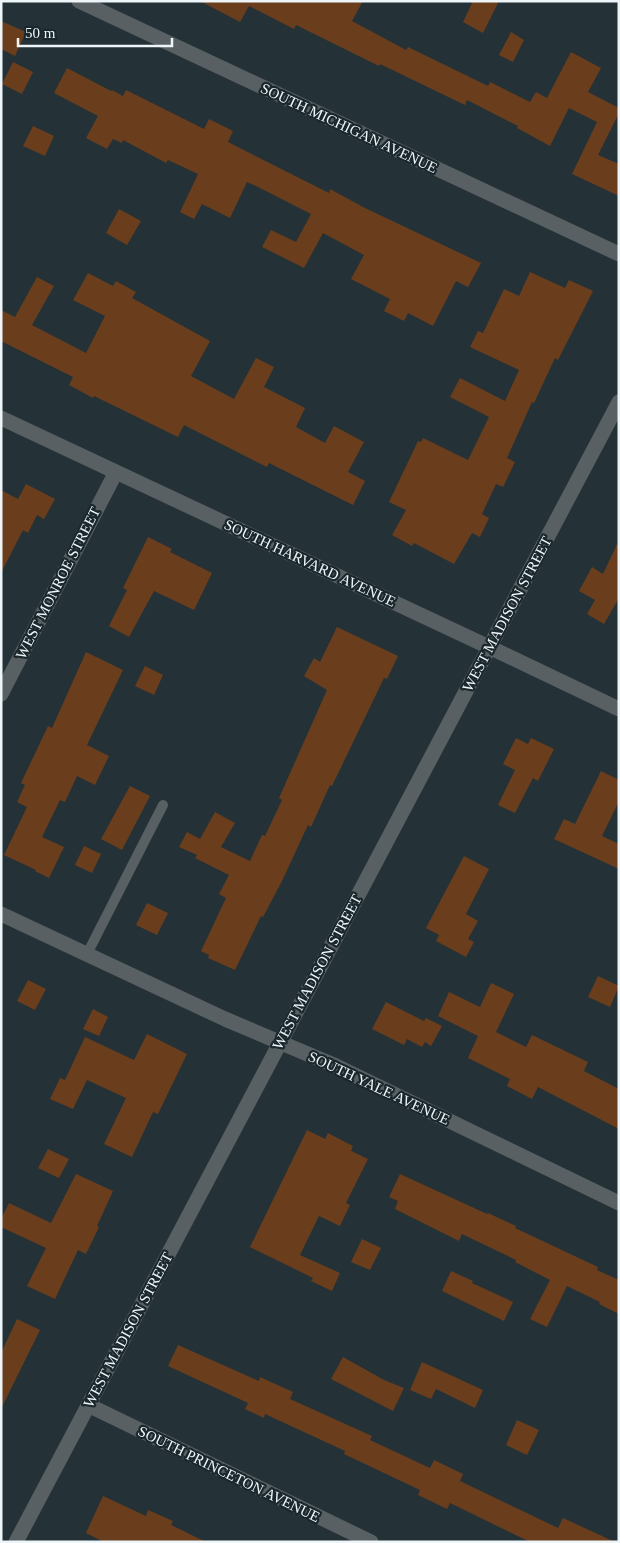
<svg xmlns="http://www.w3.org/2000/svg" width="620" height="1543" font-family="'Times New Roman',serif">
<rect width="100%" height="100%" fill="#243137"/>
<path fill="#6a3e1c" d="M200,1H363L352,21L406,50L408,47L488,86L490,82L530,102L536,92L547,98L571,52L601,68L588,92L619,108V113L598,155L619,164V196L572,174L597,122L569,108L550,146L517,128L518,126L467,100L465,105L380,64L379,66L296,25L294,29L249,6L240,22Z
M473,1H499L483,33L463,22Z
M1,21L26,32L15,56L1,49Z
M511,32L524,40L513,62L499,55Z
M13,62L33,72L22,94L2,84Z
M67,68L111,91L112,90L123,96L126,90L204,129L209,119L233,131L228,142L329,193L330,189L365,208L481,263L468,287L456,281L433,326L408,313L404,321L384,311L390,299L351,279L364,255L323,233L304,268L262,247L271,230L296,242L311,214L258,187L247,182L230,218L202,204L194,219L180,212L198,174L168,160L166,163L123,140L122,143L113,139L107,149L86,138L98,116L54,93Z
M33,126L54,136L45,156L23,146Z
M119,209L141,221L127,245L106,233Z
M530,272L565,288L569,280L593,291L558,360L555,358L534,403L532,402L507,458L515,462L503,487L496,484L482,514L489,518L480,537L472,533L454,564L414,543L412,546L392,535L406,510L389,502L418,441L421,442L423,438L468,460L489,417L450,397L460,378L505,401L519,370L470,347L478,331L483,333L504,289L519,296Z
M88,273L113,286L116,281L136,292L132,298L210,341L191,376L234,399L256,358L274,367L264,387L305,408L296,427L325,443L334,426L364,442L348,472L365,481L353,505L269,463L267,467L184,425L178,437L94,396L93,398L69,385L73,377L1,341V310L15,317L37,277L54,286L32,325L86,353L105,316L73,300Z
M26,484L55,499L44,519L37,515L28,533L23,530L1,573V490L18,499Z
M148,537L172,549L170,552L212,573L194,610L154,591L129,637L109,626L127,590L123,588Z
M619,540V598L604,624L587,614L595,600L579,591L592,567L603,574Z
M337,627L398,656L387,679L384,678L332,786L330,785L311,827L308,825L282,881L263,917L261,916L235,970L208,958L209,955L201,951L226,898L219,894L229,875L195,858L197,855L179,847L187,832L200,839L215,812L235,823L221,847L250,861L262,835L265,836L282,800L279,798L327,690L304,676L314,658L320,662Z
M86,652L123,670L87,745L109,756L95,785L77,776L65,802L60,800L42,837L64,847L49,878L35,871L36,870L4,855L27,807L17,802L25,785L21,783L48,726L52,728Z
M145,666L163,675L154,695L135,686Z
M516,738L528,744L531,738L554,749L538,781L533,778L515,813L498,805L515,770L503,764Z
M601,771L619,780V801L602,836L619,844V869L554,839L564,819L575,824Z
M130,786L150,796L122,850L101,839Z
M84,846L101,854L92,873L75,865Z
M464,856L489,869L466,914L478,921L468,939L474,942L466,957L436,941L439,935L426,928Z
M147,903L168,913L157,935L136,925Z
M598,976L619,986L610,1007L588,997Z
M28,980L46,989L35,1010L17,1001Z
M491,983L514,994L496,1032L526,1047L532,1035L588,1062L584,1071L619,1089V1129L538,1087L532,1099L507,1086L510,1079L468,1058L478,1036L438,1016L449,992L480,1007Z
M386,1002L424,1021L426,1018L442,1026L431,1046L425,1042L422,1047L407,1039L404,1045L372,1029Z
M93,1009L108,1017L99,1036L83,1029Z
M147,1034L187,1054L158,1114L153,1112L132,1157L104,1144L126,1098L87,1080L73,1109L50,1099L60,1078L65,1080L85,1037L134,1060Z
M307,1130L325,1139L328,1133L353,1146L351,1151L368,1159L346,1203L350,1205L340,1226L319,1216L300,1255L340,1273L332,1291L311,1281L313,1278L250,1247Z
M48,1149L69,1159L59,1178L38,1168Z
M76,1174L113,1191L97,1226L99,1227L86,1254L78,1250L55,1299L27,1286L46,1248L1,1227V1219L9,1203L51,1223Z
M400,1174L487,1214L488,1213L516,1226L515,1228L598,1267L597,1270L619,1280V1314L599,1304L600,1302L567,1286L547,1327L530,1319L550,1280L515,1262L516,1260L462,1234L459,1241L395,1209L398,1201L389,1197Z
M362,1239L381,1248L370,1270L351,1262Z
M451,1271L473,1281L472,1283L513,1302L504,1321L442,1291Z
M17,1319L40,1330L1,1409V1353Z
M178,1345L259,1381L260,1377L293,1392L290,1399L372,1436L370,1440L430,1468L434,1460L463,1474L460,1481L558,1528L563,1518L615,1542H530L450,1503L447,1509L418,1495L420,1490L344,1454L345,1451L265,1414L264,1418L245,1409L248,1403L168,1366Z
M343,1357L384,1380L404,1388L393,1411L331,1379Z
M422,1362L483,1390L475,1408L436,1389L431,1399L410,1390Z
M517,1420L539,1430L527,1455L506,1445Z
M103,1496L146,1516L148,1510L173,1521L171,1525L206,1542H104L86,1533Z"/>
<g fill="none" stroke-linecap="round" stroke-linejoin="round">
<path stroke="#596063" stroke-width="10" d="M87,954L163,805"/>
<path stroke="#596063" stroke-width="15" d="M79,1L619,254
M1,418L489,647L619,709
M1,694L116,472
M1,914L225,1019L336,1066L619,1203
M88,1405L371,1542
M16,1542L619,402"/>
</g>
<g text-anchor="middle" stroke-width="4.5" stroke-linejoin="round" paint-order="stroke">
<g font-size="15" fill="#edf5f9" stroke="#1a272d">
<text transform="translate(349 128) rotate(25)" y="5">SOUTH MICHIGAN AVENUE</text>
<text transform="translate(310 563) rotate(25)" y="5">SOUTH HARVARD AVENUE</text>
<text transform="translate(58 583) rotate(-63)" y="5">WEST MONROE STREET</text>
<text transform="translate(507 614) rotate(-62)" y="5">WEST MADISON STREET</text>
<text transform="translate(317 972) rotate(-62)" y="5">WEST MADISON STREET</text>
<text transform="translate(379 1088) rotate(25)" y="5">SOUTH YALE AVENUE</text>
<text transform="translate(128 1330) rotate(-62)" y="5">WEST MADISON STREET</text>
<text transform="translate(229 1474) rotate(26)" y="5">SOUTH PRINCETON AVENUE</text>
</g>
</g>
<rect width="620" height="1543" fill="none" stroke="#edf5f9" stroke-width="5"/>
<path d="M18 38v8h154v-8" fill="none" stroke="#edf5f9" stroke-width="2.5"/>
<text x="25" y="38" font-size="15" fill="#edf5f9" stroke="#1a272d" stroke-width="4" paint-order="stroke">50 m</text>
</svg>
